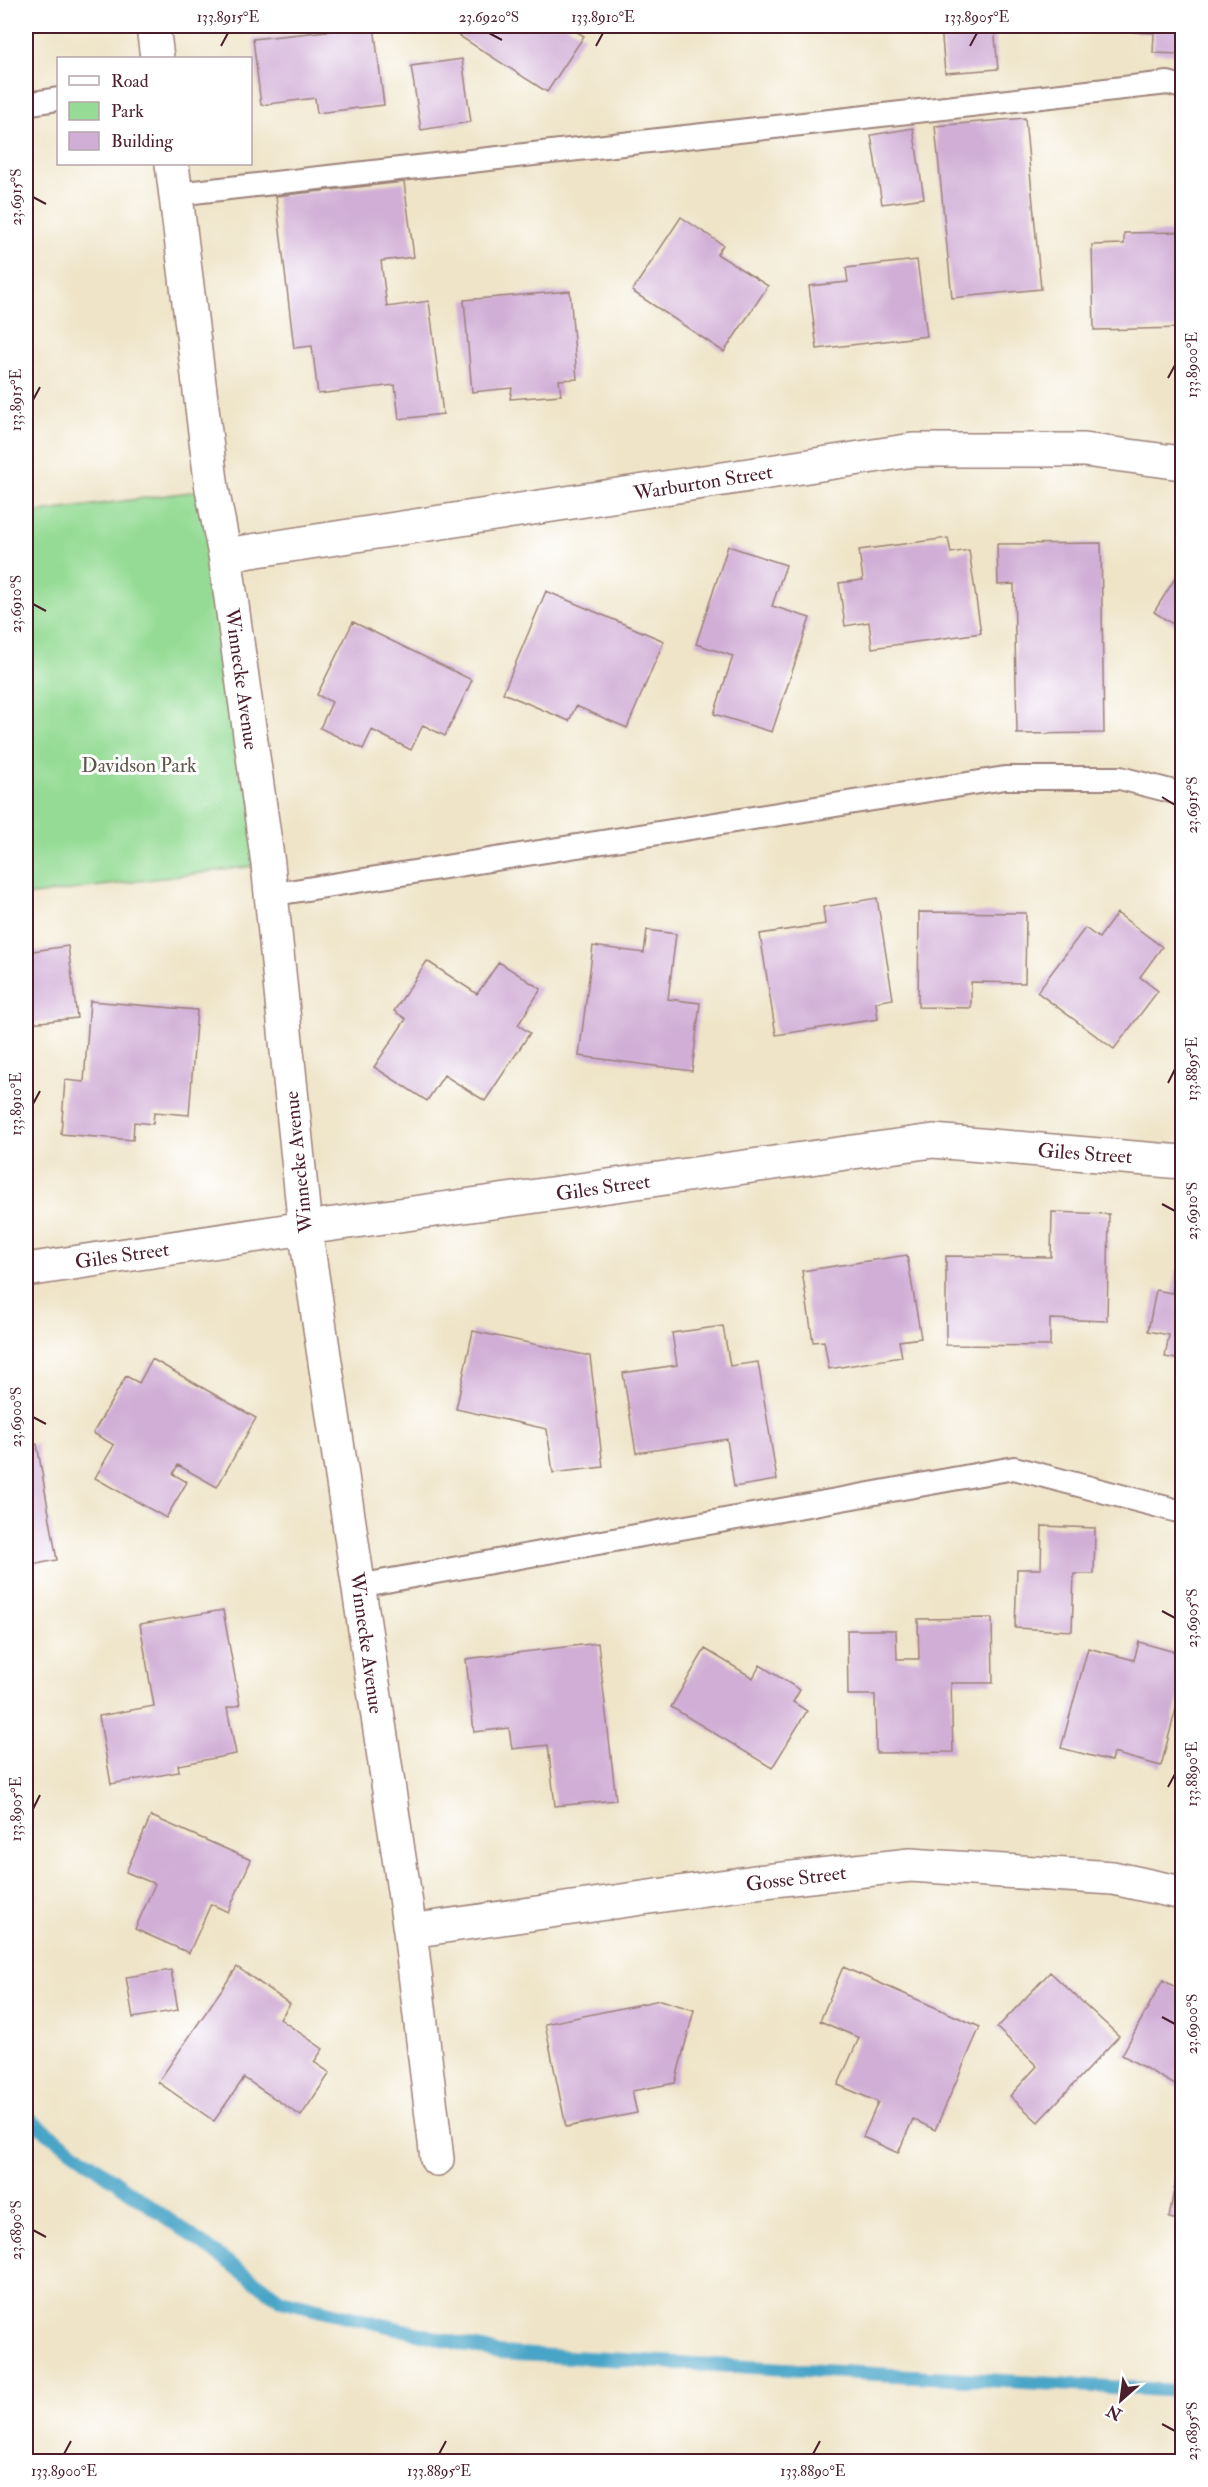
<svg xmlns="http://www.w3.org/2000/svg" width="1208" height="2487" font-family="'IM FELL Double Pica',serif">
<rect width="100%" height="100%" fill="#fff"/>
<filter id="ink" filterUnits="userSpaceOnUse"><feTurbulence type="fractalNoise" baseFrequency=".0167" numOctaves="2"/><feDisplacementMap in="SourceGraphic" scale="12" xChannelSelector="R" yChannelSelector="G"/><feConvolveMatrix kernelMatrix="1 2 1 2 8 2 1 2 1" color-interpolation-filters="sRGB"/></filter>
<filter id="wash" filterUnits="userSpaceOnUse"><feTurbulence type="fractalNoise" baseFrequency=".008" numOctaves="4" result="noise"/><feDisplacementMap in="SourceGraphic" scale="24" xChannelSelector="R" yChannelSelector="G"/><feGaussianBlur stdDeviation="1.35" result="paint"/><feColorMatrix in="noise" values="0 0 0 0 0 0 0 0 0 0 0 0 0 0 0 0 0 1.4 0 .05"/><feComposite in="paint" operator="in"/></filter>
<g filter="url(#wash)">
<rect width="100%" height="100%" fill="#efe4c8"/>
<path fill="#95db95" stroke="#707d60" stroke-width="1.5" d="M212,489L268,864L26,896V514Z"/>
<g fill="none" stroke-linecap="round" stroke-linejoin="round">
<path stroke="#48a5c7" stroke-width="14" d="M26,2117L281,2300L499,2353L1182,2391"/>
</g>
<g id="blocks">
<path fill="#d0aed6" d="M374,26L384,105L317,113L315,98L261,105L253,39Z
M444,26H567L584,36L547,92Z
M941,26H994L998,69L945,73Z
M1134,26H1182V54L1153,53L1154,33L1134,32Z
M462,59L471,122L421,130L411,66Z
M1025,118L1041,289L952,298L935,126Z
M913,128L924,198L882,204L871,135Z
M404,182L414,257L381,261L387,307L429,301L443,414L399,419L395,385L318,394L312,346L294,348L276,196Z
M681,217L723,245L717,254L768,286L724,352L632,291Z
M1182,232V328L1094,330L1092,245L1124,244V233Z
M917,260L927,336L817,349L809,286L848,282L846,268Z
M570,291L577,379L559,380L561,395L510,399L512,388L472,392L464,300Z
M948,538L951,553L969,550L981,633L872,648L869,622L845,626L839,583L863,580L859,550Z
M1101,543L1104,733L1017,734L1014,584L998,585L997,544Z
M728,546L786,565L772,606L810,618L772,732L714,714L733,656L696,644Z
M1182,567V630L1154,612Z
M546,591L664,641L627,728L576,706L569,721L503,693Z
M353,622L472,680L445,736L423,725L411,750L372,730L363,749L320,728L332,702L317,695Z
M877,898L893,999L876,1002L878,1019L776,1035L760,934L825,924L823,907Z
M919,912L1026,913L1025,983L971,982V1008L918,1007Z
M1117,913L1162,947L1140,977L1158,991L1114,1049L1037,992L1085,928L1099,938Z
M647,930L676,934L668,999L700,1003L692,1071L579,1056L593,946L644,953Z
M68,946L77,1018L31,1023L26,985V952Z
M427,961L477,994L499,962L541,989L518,1025L530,1033L485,1101L444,1075L427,1101L374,1067L406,1019L394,1011Z
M90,1001L197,1010L189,1115L154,1112L153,1124L134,1122L133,1140L61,1134L65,1080L84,1082Z
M1052,1212L1109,1214L1107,1321L1050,1319V1346L946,1345V1256L1051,1257Z
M907,1255L921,1338L899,1341L902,1357L829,1369L824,1341L813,1342L802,1271Z
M1176,1270L1182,1271V1360L1165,1357L1169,1335L1148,1331L1156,1290L1172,1293Z
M723,1326L730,1366L758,1362L777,1480L734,1487L727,1439L636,1453L623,1373L677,1365L672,1333Z
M473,1331L590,1356L603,1467L553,1473L547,1429L456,1409Z
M152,1359L256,1418L217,1487L178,1465L173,1474L187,1482L166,1518L95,1478L114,1445L93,1433L126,1376L139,1383Z
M37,1444L57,1560L26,1566V1446Z
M1042,1526L1095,1528L1094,1574H1074L1072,1631L1015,1628L1017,1569H1041Z
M223,1610L240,1705L227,1708L236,1754L178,1765L179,1772L111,1784L99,1716L154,1706L140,1624Z
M992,1618L993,1683H951L953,1752L876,1753L875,1695H848L847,1630H896L897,1659H919L918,1619Z
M1139,1642L1182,1654V1685L1161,1766L1113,1753L1111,1761L1061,1748L1088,1648L1134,1660Z
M598,1643L616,1800L555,1806L548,1745L512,1749L509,1728L474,1732L466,1659Z
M705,1649L753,1678L760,1665L800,1690L793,1702L807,1711L772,1768L671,1707Z
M151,1816L251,1860L228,1912L211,1904L189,1953L135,1929L155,1884L126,1872Z
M237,1967L290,2004L280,2019L323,2049L314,2062L330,2073L301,2116L244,2078L214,2121L158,2082Z
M843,1967L980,2027L935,2130L913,2119L898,2153L863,2137L878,2102L838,2085L859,2038L820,2021Z
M171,1970L178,2010L133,2018L126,1977Z
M1050,1972L1119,2036L1038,2122L1010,2096L1037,2066L997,2028Z
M1163,1980L1182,1991V2089L1122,2055Z
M660,2000L694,2010L675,2083L632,2091L637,2113L566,2127L545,2024Z
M1181,2151H1182V2221L1169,2218Z"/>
</g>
</g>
<g filter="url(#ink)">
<use href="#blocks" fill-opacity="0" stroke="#9c827a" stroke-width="1.5"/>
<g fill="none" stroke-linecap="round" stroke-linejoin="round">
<defs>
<path id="lane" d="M26,104L58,99
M176,194L1168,83L1182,87
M269,895L1005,778H1120L1182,794
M358,1586L1014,1468L1182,1512"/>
<path id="street" d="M153,26L157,58
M172,164L212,489L225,555L268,864L305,1228L410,1931L437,2159
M225,555L913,450H1084L1182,463
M26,1270L305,1228L933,1141L1182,1162
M410,1931L755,1882L910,1865L1113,1878L1182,1893"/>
</defs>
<use href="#lane" stroke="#9c827a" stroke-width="26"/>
<use href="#street" stroke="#9c827a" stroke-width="36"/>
<use href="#lane" stroke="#fff" stroke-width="22"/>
<use href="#street" stroke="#fff" stroke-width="33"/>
</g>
</g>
<path fill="none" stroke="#4a1f2b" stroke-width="2" d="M489,33L502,40M221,46L228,33M596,46L603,33M970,46L977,33M33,197L46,204M1168,378L1175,365M33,400L40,387M33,604L46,611M1162,797L1175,805M1168,1083L1175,1069M33,1104L40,1091M1162,1204L1175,1211M33,1417L46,1424M1162,1611L1175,1618M1168,1787L1175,1774M33,1809L40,1795M1162,2017L1175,2024M33,2230L46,2237M1162,2424L1175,2431M64,2454L71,2441M439,2454L446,2441M813,2454L820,2441"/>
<g text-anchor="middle" stroke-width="6" stroke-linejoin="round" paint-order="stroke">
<g font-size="20" fill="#4a1f2b" stroke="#fff">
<text transform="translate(703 482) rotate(-9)" y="7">Warburton Street</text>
<text transform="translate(242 679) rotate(82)" y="7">Winnecke Avenue</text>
<text transform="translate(1085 1153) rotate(4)" y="7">Giles Street</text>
<text transform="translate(298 1162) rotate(-96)" y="7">Winnecke Avenue</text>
<text transform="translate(603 1187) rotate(-8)" y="7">Giles Street</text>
<text transform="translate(122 1255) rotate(-8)" y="7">Giles Street</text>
<text transform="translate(367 1643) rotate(82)" y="7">Winnecke Avenue</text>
<text transform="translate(796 1878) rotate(-7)" y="7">Gosse Street</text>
</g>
<g font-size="20" fill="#60574b" stroke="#fff">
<text x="139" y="772">Davidson Park</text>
</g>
</g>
<rect width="1208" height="2487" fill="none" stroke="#fff" stroke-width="66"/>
<rect x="57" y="57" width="195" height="108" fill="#ffffff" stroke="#b7a5aa" stroke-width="1.5"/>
<rect x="69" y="76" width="30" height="9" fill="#ffffff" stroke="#b7a5aa" stroke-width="1.5"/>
<text x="111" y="87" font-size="18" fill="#4a1f2b">Road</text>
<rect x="69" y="102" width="30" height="18" fill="#95db95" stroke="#b7a5aa" stroke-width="1.5"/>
<text x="111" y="117" font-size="18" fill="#4a1f2b">Park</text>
<rect x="69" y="132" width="30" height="18" fill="#d0aed6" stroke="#b7a5aa" stroke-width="1.5"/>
<text x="111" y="147" font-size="18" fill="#4a1f2b">Building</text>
<g transform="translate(1121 2400) rotate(208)" stroke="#ffffff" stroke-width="4.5" paint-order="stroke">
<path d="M0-4.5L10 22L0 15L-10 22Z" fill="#4a1f2b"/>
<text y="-9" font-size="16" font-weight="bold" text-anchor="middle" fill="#4a1f2b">N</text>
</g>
<rect x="33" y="33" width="1142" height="2421" fill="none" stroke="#4a1f2b" stroke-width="2"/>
<g font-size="15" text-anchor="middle" fill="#4a1f2b">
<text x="228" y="22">133.8915°E</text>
<text x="489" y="22">23.6920°S</text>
<text x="603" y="22">133.8910°E</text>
<text x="977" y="22">133.8905°E</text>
<text transform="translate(16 197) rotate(-90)" y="5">23.6915°S</text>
<text transform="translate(1192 365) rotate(-90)" y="5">133.8900°E</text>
<text transform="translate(16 400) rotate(-90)" y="5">133.8915°E</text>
<text transform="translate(16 604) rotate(-90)" y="5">23.6910°S</text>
<text transform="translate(1192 805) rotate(-90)" y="5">23.6915°S</text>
<text transform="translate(1192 1069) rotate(-90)" y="5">133.8895°E</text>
<text transform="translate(16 1104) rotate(-90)" y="5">133.8910°E</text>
<text transform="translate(1192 1211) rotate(-90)" y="5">23.6910°S</text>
<text transform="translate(16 1417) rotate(-90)" y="5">23.6900°S</text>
<text transform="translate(1192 1618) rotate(-90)" y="5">23.6905°S</text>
<text transform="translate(1192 1774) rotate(-90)" y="5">133.8890°E</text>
<text transform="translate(16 1809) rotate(-90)" y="5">133.8905°E</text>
<text transform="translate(1192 2024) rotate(-90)" y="5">23.6900°S</text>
<text transform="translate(16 2230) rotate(-90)" y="5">23.6890°S</text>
<text transform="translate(1192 2431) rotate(-90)" y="5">23.6895°S</text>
<text x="64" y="2476">133.8900°E</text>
<text x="439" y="2476">133.8895°E</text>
<text x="813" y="2476">133.8890°E</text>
</g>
</svg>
